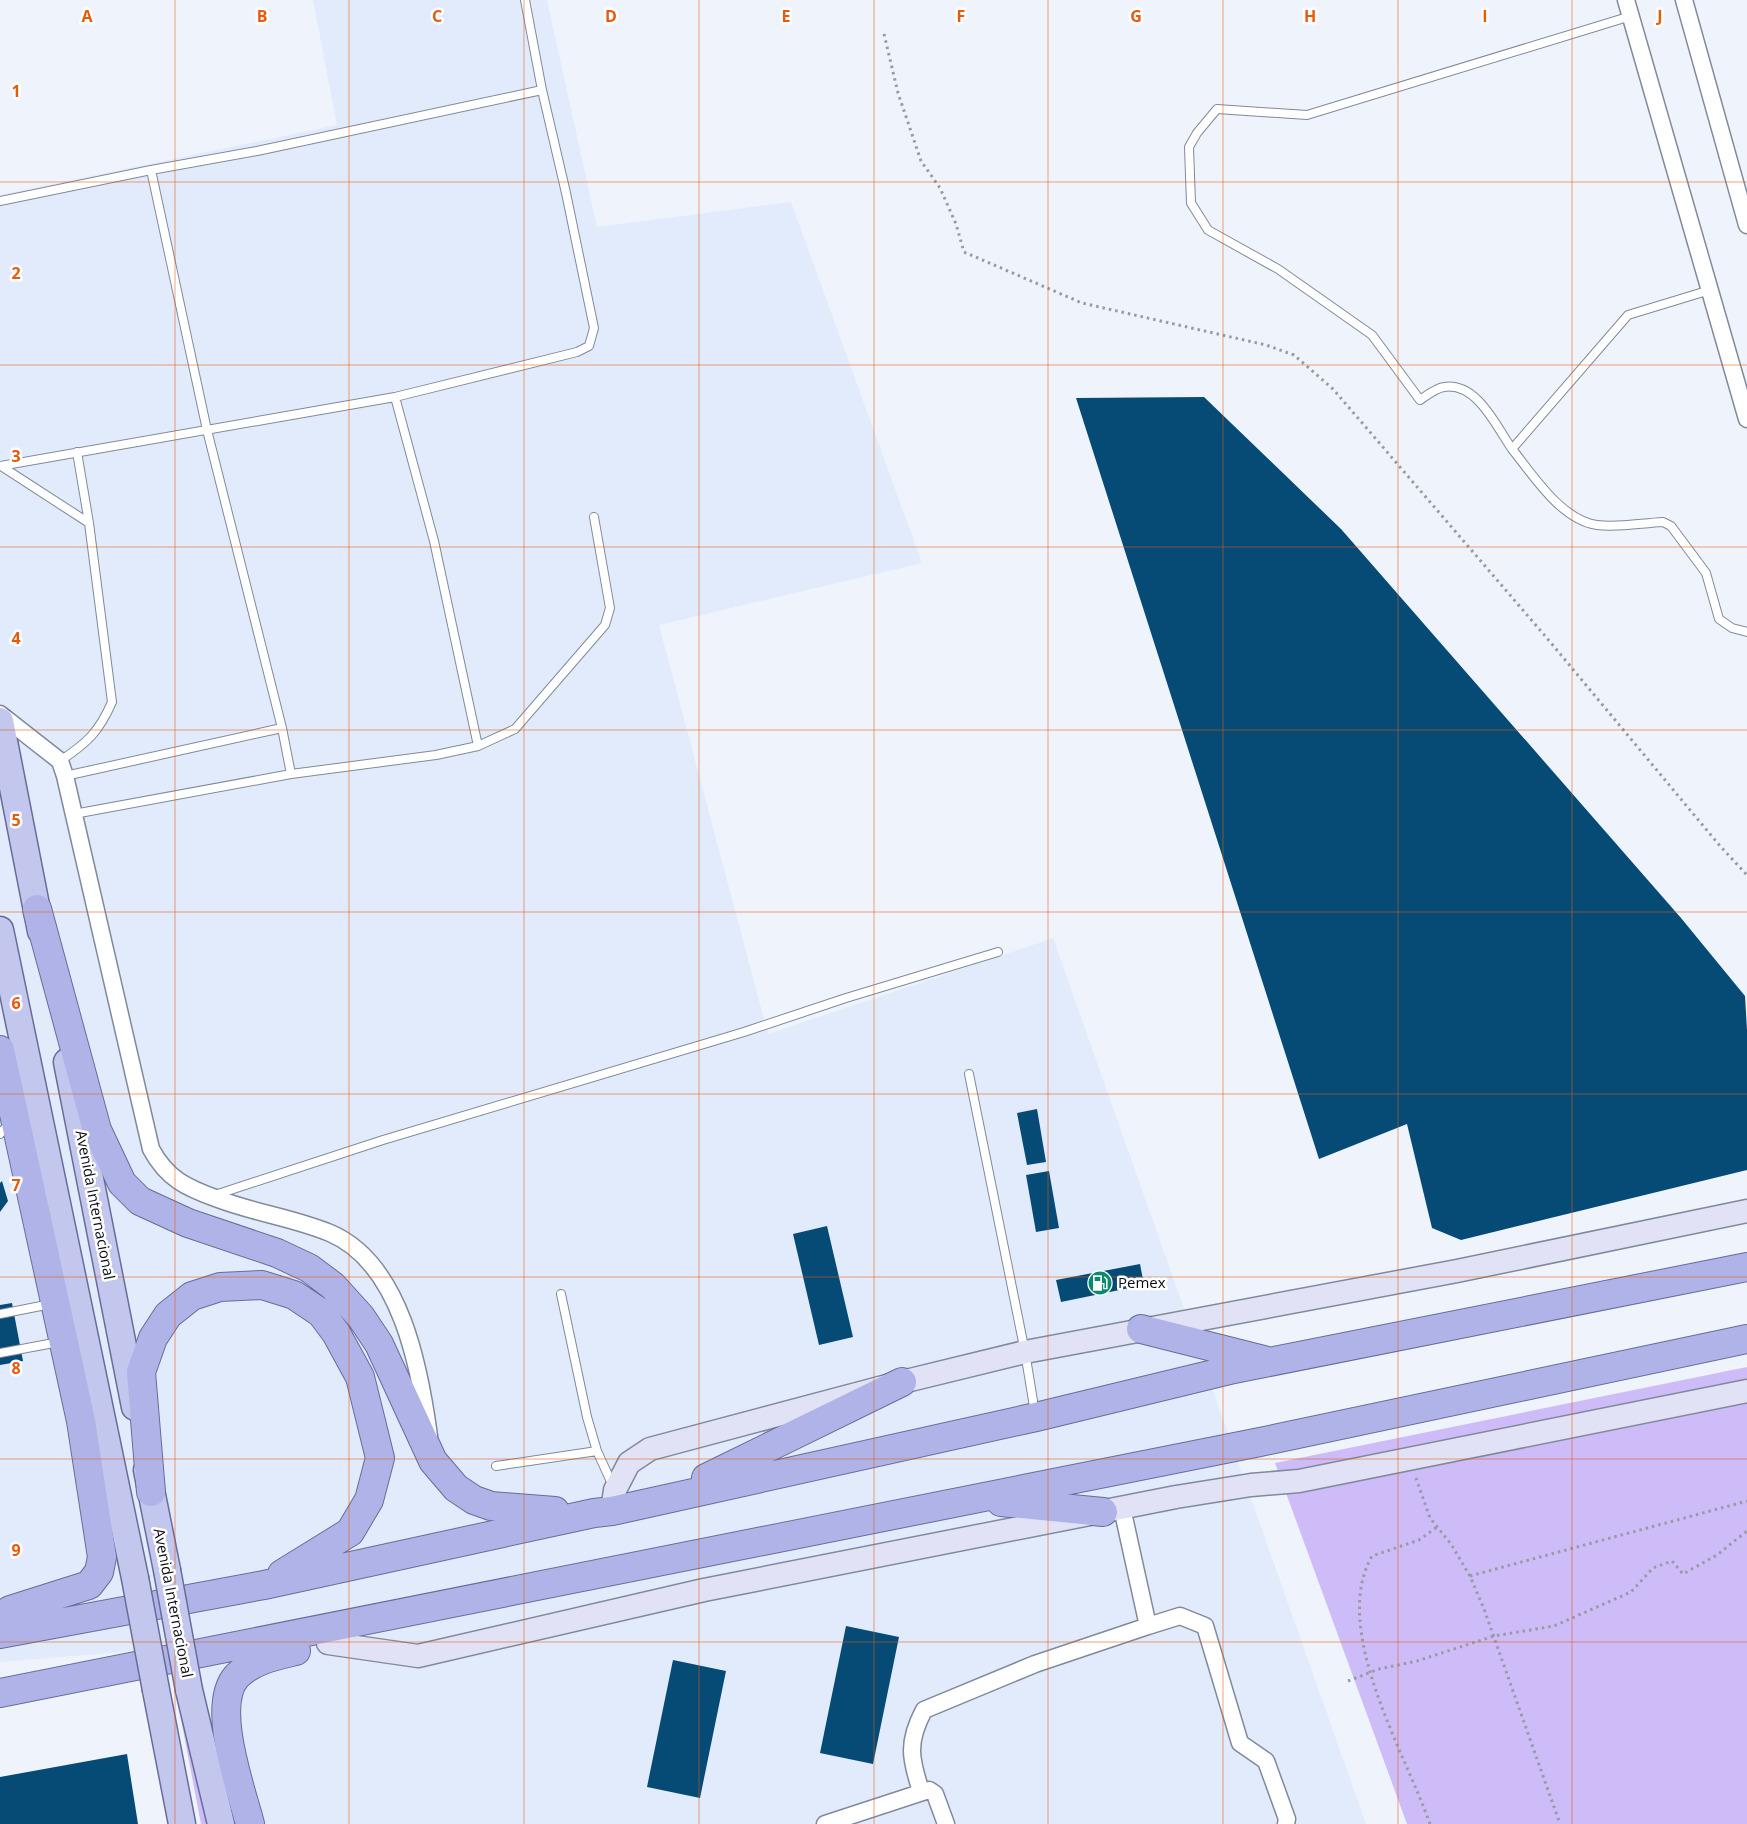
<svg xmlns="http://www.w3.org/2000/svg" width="1747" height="1824" font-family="'Open Sans',sans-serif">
<rect width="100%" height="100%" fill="#eff4fc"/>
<path fill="#e2ebfb" d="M313,0H547L597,227L791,202L922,563L659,625L768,1034L1053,938L1366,1824H226L185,1647L0,1662V195L337,125Z"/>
<path fill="#cebcf8" d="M1747,1367V1824H1407L1275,1463Z
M181,1687L208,1824H201L175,1688Z"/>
<path fill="#054b76" d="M1204,397L1341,529L1681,918L1745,996L1747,1030V1170L1461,1240L1432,1228L1407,1124L1319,1159L1076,398Z
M1037,1109L1046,1162L1027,1165L1017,1113Z
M1049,1171L1059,1228L1036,1232L1026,1175Z
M2,1181L8,1201L0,1212V1183Z
M827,1226L853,1337L819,1345L793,1234Z
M1140,1264L1144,1285L1061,1302L1056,1280Z
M12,1303L23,1361L0,1365V1305Z
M846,1626L899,1637L873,1764L820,1753Z
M673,1660L726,1671L700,1798L647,1787Z
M127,1754L138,1824H0V1777Z"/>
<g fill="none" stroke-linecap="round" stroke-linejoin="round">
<defs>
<path id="service" d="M525,0L542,90
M1631,16L1307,115L1217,109L1197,133L1189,147L1191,203L1208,230L1278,269L1372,335L1420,400C1426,396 1436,388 1444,387C1477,382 1496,426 1512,449L1628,315L1710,290
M151,170L257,151L542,90L566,193L594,328L589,346L577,352L395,397
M0,201L151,170L207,430L282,728L291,774
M1512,449C1533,475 1561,520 1597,525C1617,528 1642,523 1663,522L1671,526L1706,573L1719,619L1732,628L1747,632
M0,466L395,397L434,541L478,746
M1,466L89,523
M60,761C87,743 99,732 112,702L89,523L77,452
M65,776L282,728
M74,814L291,774L436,755L478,746L515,729L605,625L610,608L594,517
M969,1074L1025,1352L1035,1413
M0,1134L9,1123
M215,1195L383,1140L744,1032L846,998L998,952
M561,1294L587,1417L597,1451L613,1486
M0,1314L51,1304
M0,1353L59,1342
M496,1466L597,1451"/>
<path id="minor" d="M1626,0L1747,419
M1684,0L1747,225
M0,714L60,761L65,776L151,1149C167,1179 187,1188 218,1199C255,1213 294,1218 330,1233C401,1263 420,1369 429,1436
M1122,1508L1148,1626L1180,1616L1205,1626L1240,1743L1266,1761L1287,1819L1286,1824
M921,1791C910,1758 907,1742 924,1710L1035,1664L1148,1626
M825,1824L929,1790L935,1794L946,1824"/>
<path id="secondary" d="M612,1511L615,1490L629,1463L650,1449L902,1382L1025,1352L1457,1271L1747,1211
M328,1643L418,1656L704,1590L1176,1497L1251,1485L1299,1481L1747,1391"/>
<path id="primary" d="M0,721L41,931
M0,930L135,1578
M67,1062L135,1407
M147,1470L167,1570
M156,1690L182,1824
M189,1690L221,1824"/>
<path id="trunk" d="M37,909L97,1130L122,1183L140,1201L188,1223L277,1253L309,1268L333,1286L361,1317L379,1344L433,1461L456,1488L474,1500L491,1506L555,1511
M0,1050L81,1421L102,1557L99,1572L89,1585L10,1610L0,1619
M1141,1329L1264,1360
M706,1478L902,1382
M151,1492L141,1372L153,1338L168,1315L192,1296L220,1287L262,1285L294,1295L321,1313L336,1333L360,1377L380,1458L369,1500L350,1532L282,1574
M1001,1502L1103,1512
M0,1634L264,1585L594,1513L612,1511L1036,1417L1234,1369L1747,1267
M0,1693L1260,1442L1747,1339
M250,1824C241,1789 210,1705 237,1676C253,1660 275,1656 296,1651"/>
</defs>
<use href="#service" stroke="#808a9b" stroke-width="10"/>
<use href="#minor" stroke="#808a9b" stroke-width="19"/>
<use href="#secondary" stroke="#808a9b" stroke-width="25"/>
<use href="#primary" stroke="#686c99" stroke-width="29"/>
<use href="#trunk" stroke="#686c99" stroke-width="30"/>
<path stroke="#979ba3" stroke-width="3" stroke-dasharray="2.5 4" stroke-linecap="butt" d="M884,34L898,93L921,161L940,188L956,224L964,252L1082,303L1266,345L1294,355L1333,389L1546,637L1720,846L1747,875
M1416,1478L1430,1518L1451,1544L1470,1576L1484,1609L1560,1824
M1470,1576L1747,1501
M1348,1681L1379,1669L1417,1661L1494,1636L1554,1626L1631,1592L1653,1568L1672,1561L1683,1574L1717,1555L1747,1531
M1430,1824C1405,1752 1330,1629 1372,1556L1419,1540L1437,1527"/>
<use href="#service" stroke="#fff" stroke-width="8"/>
<use href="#minor" stroke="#fff" stroke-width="16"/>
<use href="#secondary" stroke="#e1e2f6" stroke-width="22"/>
<use href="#primary" stroke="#c3c6ed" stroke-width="26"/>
<use href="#trunk" stroke="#afb3e7" stroke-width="28"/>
<defs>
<path id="primary-bridge" d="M167,1570L189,1690
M135,1578L156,1690"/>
</defs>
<use href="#primary-bridge" stroke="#686c99" stroke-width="29" stroke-linecap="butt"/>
<use href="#primary-bridge" stroke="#c3c6ed" stroke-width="26"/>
</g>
<path fill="none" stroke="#e8590c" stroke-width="1" stroke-opacity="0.55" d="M175,0V1824M349,0V1824M524,0V1824M699,0V1824M874,0V1824M1048,0V1824M1223,0V1824M1398,0V1824M1572,0V1824M0,182H1747M0,365H1747M0,547H1747M0,730H1747M0,912H1747M0,1094H1747M0,1277H1747M0,1459H1747M0,1642H1747"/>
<defs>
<symbol id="fuel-disc" viewBox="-11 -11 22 22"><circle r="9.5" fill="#078a6e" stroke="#fff"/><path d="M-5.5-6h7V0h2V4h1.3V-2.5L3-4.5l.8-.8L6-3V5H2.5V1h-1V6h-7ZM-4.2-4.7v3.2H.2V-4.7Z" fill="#fff"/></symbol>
</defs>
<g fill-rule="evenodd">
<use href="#fuel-disc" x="1086" y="1269" width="28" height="28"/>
</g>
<g text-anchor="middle" stroke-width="5" stroke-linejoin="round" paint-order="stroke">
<g font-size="15" fill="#090c13" stroke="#fff">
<text transform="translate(95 1205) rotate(79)" y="5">Avenida Internacional</text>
<text transform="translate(173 1603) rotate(79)" y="5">Avenida Internacional</text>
</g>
<g font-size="15" fill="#090c13" stroke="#fff" text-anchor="start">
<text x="1118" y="1288">Pemex</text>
</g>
</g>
<g font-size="16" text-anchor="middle" font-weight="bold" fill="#e8590c" stroke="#fff" stroke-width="5" stroke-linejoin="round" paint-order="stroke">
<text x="87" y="22">A</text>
<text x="262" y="22">B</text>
<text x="437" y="22">C</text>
<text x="611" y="22">D</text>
<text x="786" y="22">E</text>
<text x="961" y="22">F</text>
<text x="1136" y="22">G</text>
<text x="1310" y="22">H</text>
<text x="1485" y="22">I</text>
<text x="1660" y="22">J</text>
<text x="16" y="97">1</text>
<text x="16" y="279">2</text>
<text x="16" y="462">3</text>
<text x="16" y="644">4</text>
<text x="16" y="826">5</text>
<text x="16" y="1009">6</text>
<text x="16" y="1191">7</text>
<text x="16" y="1374">8</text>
<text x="16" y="1556">9</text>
</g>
</svg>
